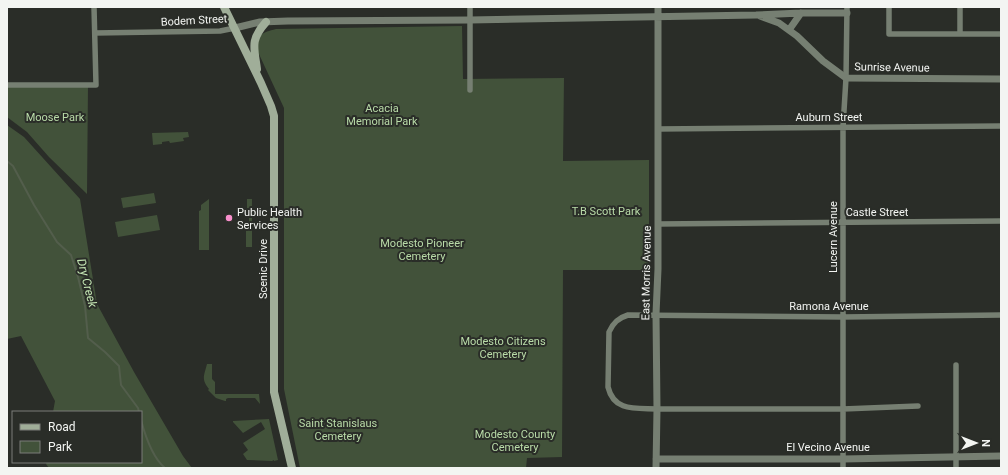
<svg xmlns="http://www.w3.org/2000/svg" width="1008" height="475" font-family="Roboto,sans-serif">
<rect width="100%" height="100%" fill="#2a2d28"/>
<path fill="#42523a" d="M462,26L463,79L564,78L563,161L649,160V270H563L562,457L527,458L526,468H300L284,389V108L258,52C257,35 260,33 276,29Z
M7,85H88L87,194L49,157L27,132L7,117Z
M7,125L24,137L80,199L97,304L134,372L183,456L192,468H49L46,464L47,462H141V412H53L55,401L21,336L7,339Z
M188,132L189,137L183,138L184,141L170,143L169,141L162,142V144L153,145L152,133Z
M154,193L156,203L123,208L121,198Z
M209,199V250H199V211L201,210V205Z
M247,199H252V247H246V229L249,228V208H247Z
M157,215L160,230L118,237L115,222Z
M207,364H212V379L215,382V394H259L260,404L255,398H228L226,399V401H225L216,398L208,390L209,389C201,379 204,376 207,364Z
M269,419L278,460L274,461V460L272,461L247,460L243,454L248,450L243,443L265,429L261,422L243,433L233,422V421Z"/>
<g fill="none" stroke-linecap="round" stroke-linejoin="round">
<path stroke="#535e4c" stroke-width="2" d="M7,161L13,166L34,205L57,242L71,255L78,277L85,306L88,338L105,352L119,366L121,385L138,408L139,412
M141,420C145,435 153,458 165,468"/>
<path stroke="#767f72" stroke-width="5.5" d="M889,7V34H1001
M95,33L220,31L235,28
M960,34V7
M7,85H96L94,7
M470,90V7
M658,129L1001,126
M658,224L1001,221
M956,365V468
M918,406L843,409H657C636,408 614,412 608,387L609,332C613,323 618,318 628,315L843,317L1001,315
M843,468V127L846,78L847,7"/>
<path stroke="#767f72" stroke-width="7" d="M760,16L779,23L797,36L823,61L846,78L1001,79
M235,28L260,22L288,21L470,20L756,15L801,13H847
M789,30L801,13
M656,459H843L1001,456
M656,468L657,409L656,314L658,269V7"/>
<path stroke="#a0ae99" stroke-width="8" d="M224,7L261,83L271,106L274,116V392L292,468
M257,69C254,47 250,40 266,22"/>
</g>
<circle fill="#f890cc" stroke="#2a2d28" stroke-width="1.5" cx="229" cy="218" r="4"/>
<g text-anchor="middle" stroke-width="4" stroke-linejoin="round" paint-order="stroke">
<g font-size="11" fill="#f3f5f2" stroke="#2a2d28">
<text transform="translate(194 20) rotate(-3)" y="4">Bodem Street</text>
<text transform="translate(892 67) rotate(1)" y="4">Sunrise Avenue</text>
<text x="829" y="121">Auburn Street</text>
<text x="877" y="216">Castle Street</text>
<text transform="translate(833 237) rotate(-90)" y="4">Lucern Avenue</text>
<text transform="translate(263 269) rotate(-90)" y="4">Scenic Drive</text>
<text transform="translate(646 273) rotate(-89)" y="4">East Morris Avenue</text>
<text x="829" y="310">Ramona Avenue</text>
<text x="828" y="451">El Vecino Avenue</text>
</g>
<g font-size="11" fill="#b9dba8" stroke="#2a2d28">
<text x="382" y="112">Acacia<tspan x="382" dy="13">Memorial Park</tspan></text>
<text x="55" y="121">Moose Park</text>
<text x="606" y="215">T.B Scott Park</text>
<text x="422" y="247">Modesto Pioneer<tspan x="422" dy="13">Cemetery</tspan></text>
<text x="503" y="345">Modesto Citizens<tspan x="503" dy="13">Cemetery</tspan></text>
<text x="338" y="427">Saint Stanislaus<tspan x="338" dy="13">Cemetery</tspan></text>
<text x="515" y="438">Modesto County<tspan x="515" dy="13">Cemetery</tspan></text>
</g>
<g font-size="11" fill="#f3f5f2" stroke="#2a2d28" text-anchor="start">
<text x="237" y="216">Public Health<tspan x="237" dy="13">Services</tspan></text>
</g>
<g font-size="12" font-style="italic" fill="#c6e8b5" stroke="#2a2d28">
<text transform="translate(87 283) rotate(76)" y="4">Dry Creek</text>
</g>
</g>
<rect width="1008" height="475" fill="none" stroke="#f3f5f2" stroke-width="16"/>
<rect x="12" y="411" width="130" height="52" fill="#2a2d28" stroke="#7a7d79"/>
<rect x="20" y="424" width="20" height="6" fill="#a0ae99" stroke="#7a7d79"/>
<text x="48" y="431" font-size="12" fill="#f3f5f2">Road</text>
<rect x="20" y="441" width="20" height="12" fill="#42523a" stroke="#7a7d79"/>
<text x="48" y="451" font-size="12" fill="#f3f5f2">Park</text>
<g transform="translate(976 443) rotate(90)" stroke="#2a2d28" stroke-width="3" paint-order="stroke">
<path d="M0-3L7 15L0 10L-7 15Z" fill="#f3f5f2"/>
<text y="-6" font-size="11" font-weight="bold" text-anchor="middle" fill="#f3f5f2">N</text>
</g>
</svg>
